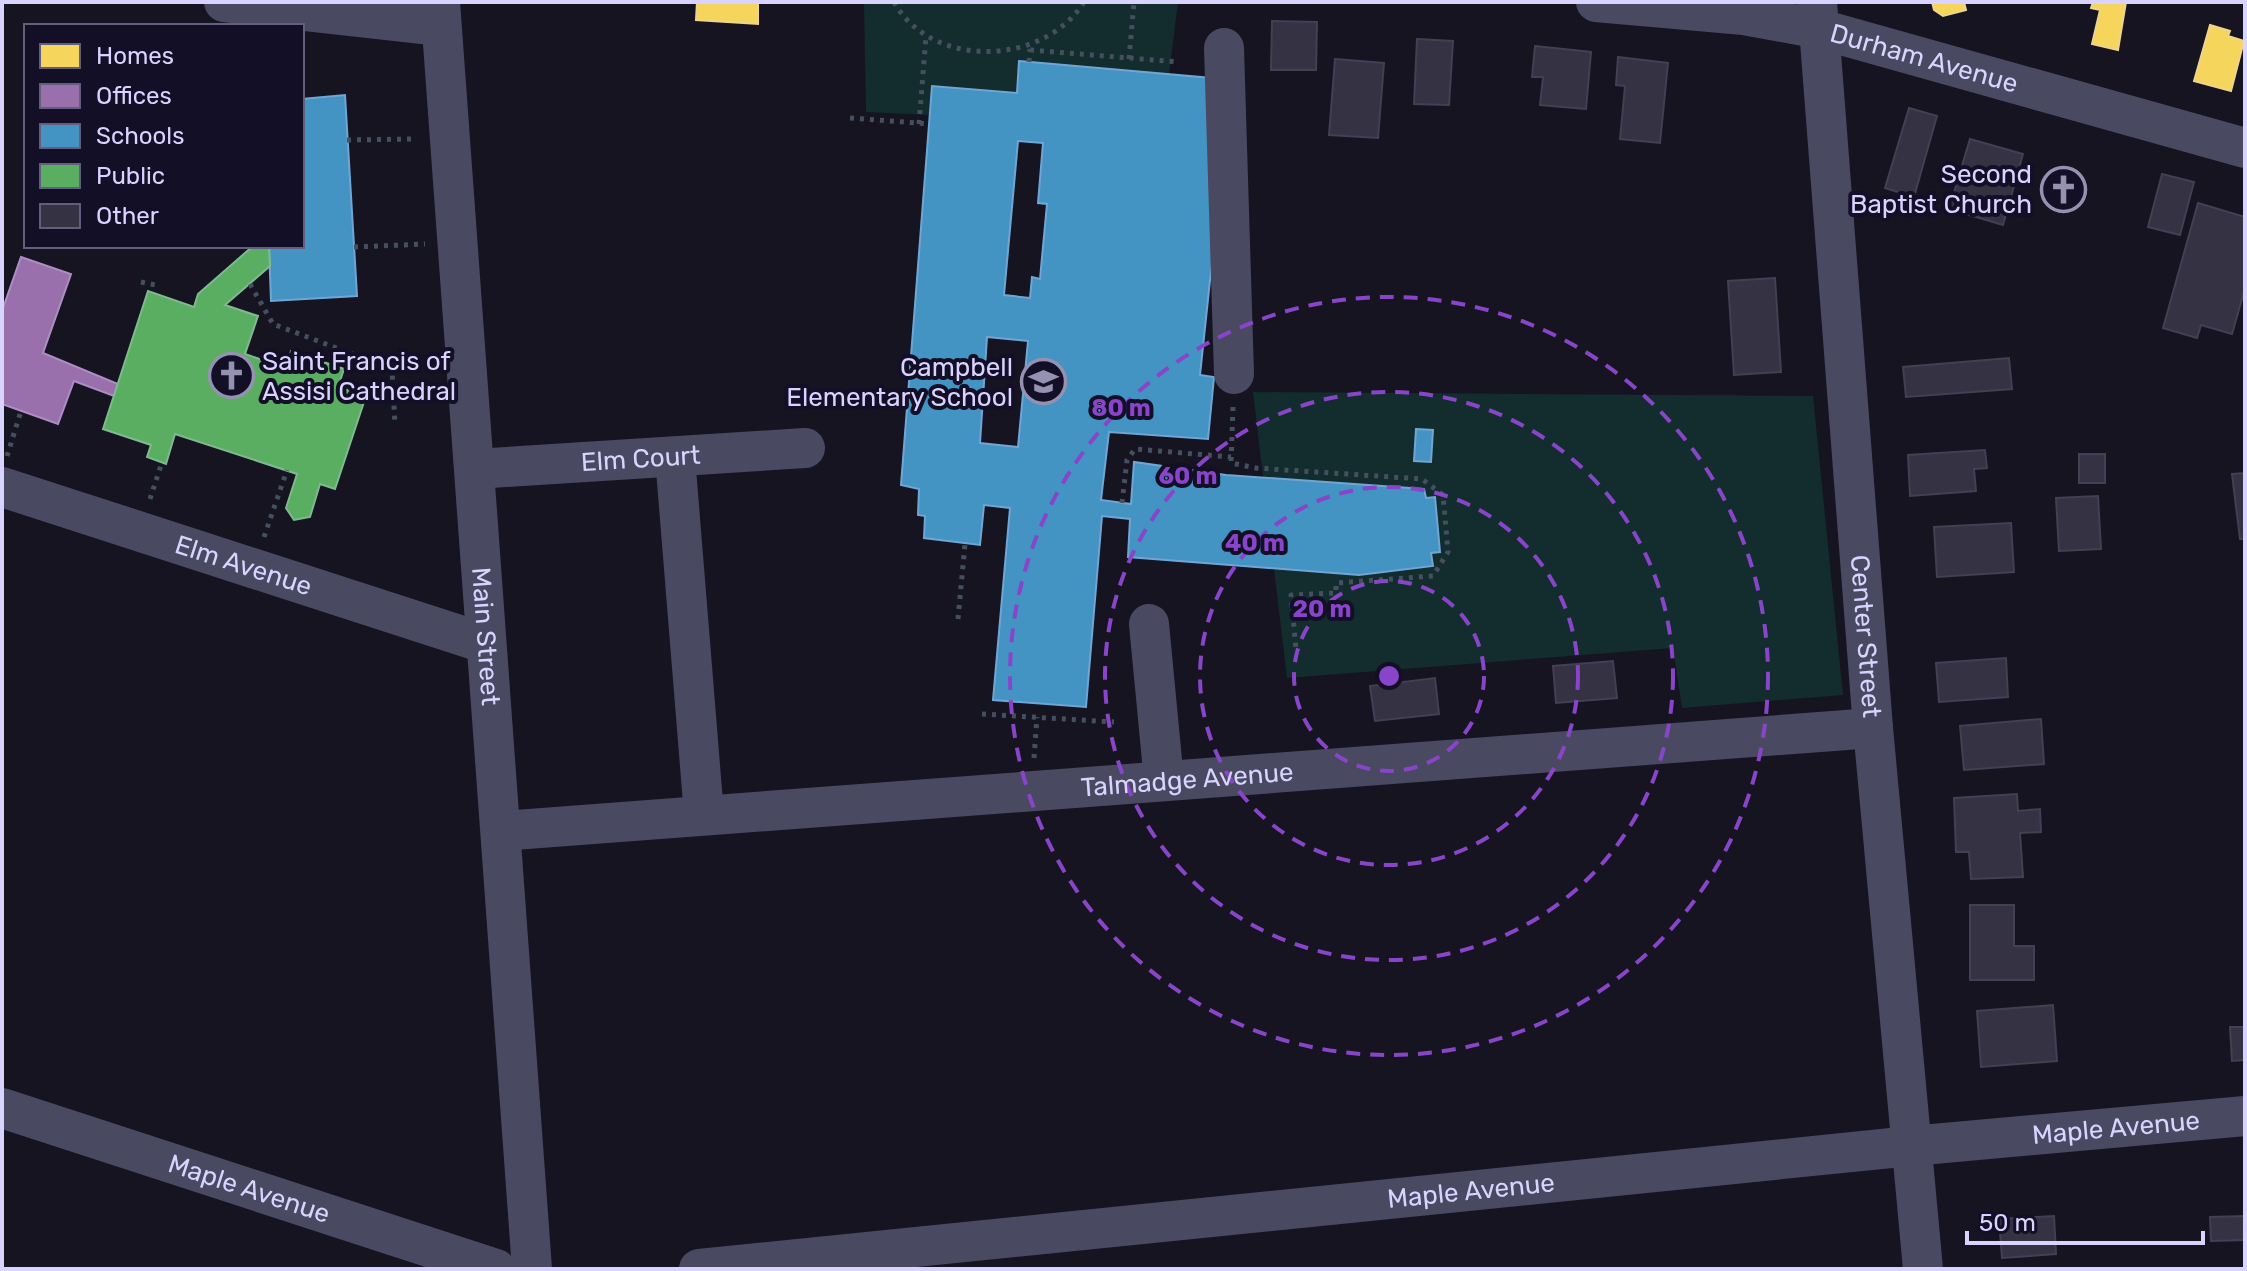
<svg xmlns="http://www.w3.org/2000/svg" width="2247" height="1271" font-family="Rubik,sans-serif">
<rect width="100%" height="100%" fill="#161421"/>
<path fill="#132c2d" d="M864,2H1178L1169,74L1020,61L1017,93L933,86L930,115L866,112Z
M1253,392L1813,396L1843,695L1682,708L1673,648L1287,678Z"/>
<path fill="#f6d55c" stroke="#edd58d" stroke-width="2" d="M697,2H758V24L696,20Z
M1932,2H1964L1966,10L1943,16L1934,10Z
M2093,2H2126L2118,50L2092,44L2100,10L2091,8Z
M2210,25L2230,31L2228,36L2244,41L2231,91L2194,81Z"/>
<path fill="#9970ab" stroke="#ac8ec4" stroke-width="2" d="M21,257L71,274L43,353L118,384L114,396L74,381L58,424L2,404V311Z"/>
<path fill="#4393c3" stroke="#70a6d5" stroke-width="2" fill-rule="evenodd" d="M1019,61L1212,78L1221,176L1200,375L1214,377L1208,439L1109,432L1101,500L1131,504L1134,462L1226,475L1424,489L1426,498L1435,497L1440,552L1431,553L1433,566L1359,575L1128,557L1130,519L1102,516L1086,707L993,700L1010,508L984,505L980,545L924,538L925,516L918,515L919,489L901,485L932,86L1017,93ZM1018,141L1043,143L1038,203L1047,204L1040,279L1032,277L1030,298L1004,295ZM987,337L1028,341L1018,447L980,443Z
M345,95L357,296L271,301L269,246H302V99Z
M1416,429L1433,430L1431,462L1414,461Z"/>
<path fill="#5aae61" stroke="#80b990" stroke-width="2" d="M253,246H269L270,266L225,305L258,316L245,354L286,368L291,351L344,369L338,387L366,396L335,489L320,484L310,517L294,520L286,508L297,474L175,434L166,464L147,457L151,445L103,429L148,291L194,307L198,294Z"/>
<path fill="#343243" stroke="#433f54" stroke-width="2" d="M1272,21L1317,22L1316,70H1271Z
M1417,39L1453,41L1449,105L1414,104Z
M1535,46L1591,52L1586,109L1540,105L1543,77H1532Z
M1618,57L1668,63L1660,143L1620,139L1625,86L1616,85Z
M1335,59L1384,63L1378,138L1329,135Z
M1909,108L1937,116L1914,197L1885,188Z
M1970,139L2023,154L2003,225L1949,209Z
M2162,174L2194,182L2180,235L2148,227Z
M2198,203L2245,217V288L2232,334L2201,325L2197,338L2163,328Z
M1775,278L1781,372L1734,375L1728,281Z
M2009,358L2012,389L1906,397L1903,367Z
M1985,450L1987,468L1974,469L1976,491L1910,496L1908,455Z
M2079,454H2105V483H2079Z
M2245,473V539H2240L2232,474Z
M2098,496L2101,549L2059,551L2056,498Z
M2011,523L2014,572L1937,577L1934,527Z
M2006,658L2008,697L1939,702L1936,663Z
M1613,661L1617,698L1556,703L1553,666Z
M1435,678L1439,714L1375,721L1370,686Z
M2041,719L2044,764L1964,770L1960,726Z
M2017,794L2018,811L2040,809L2041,832L2020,833L2023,877L1971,879L1969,852H1956L1954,798Z
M1970,905H2014V946H2034V980H1970Z
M2053,1005L2057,1061L1981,1067L1977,1011Z
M2230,1027H2245V1060L2232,1061Z
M2054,1216L2056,1254L2002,1258L1999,1219Z
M2245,1216V1240L2211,1241L2210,1217Z"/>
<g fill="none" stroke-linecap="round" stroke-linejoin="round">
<path stroke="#44505f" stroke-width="5" stroke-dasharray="4 6" stroke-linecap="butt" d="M894,2C932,70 1044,66 1084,2
M1030,50L1179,62
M1129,59L1134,2
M1029,62L1030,49
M850,118L929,124
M919,124L926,36
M347,140L414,139
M354,247L425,244
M141,282L160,286
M250,284L273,324L392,369L395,425
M1233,407L1231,463L1256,468L1422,479L1443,495L1448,552L1433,576L1336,583V593L1291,595L1296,650
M7,456L21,411
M150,499L162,462
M1122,503L1127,460L1135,449L1231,457
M264,537L287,470
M958,619L965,544
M982,714L1114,722
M1034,758L1037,717"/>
<g stroke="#4a4962" stroke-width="40">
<path d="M224,2L441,26"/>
<path id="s1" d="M440,2L532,1269"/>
<path id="s2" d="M1596,2L1744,15L1820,29L2245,148"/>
<path id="s3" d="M1817,2L1873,728L1923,1269"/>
<path d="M1224,48L1234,374"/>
<path d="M675,457L704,815"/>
<path id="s4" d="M475,469L805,448"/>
<path id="s5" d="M2,487L484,643"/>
<path d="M1149,624L1164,781"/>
<path id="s6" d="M501,831L1873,728"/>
<path id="s7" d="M2,1108L496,1269"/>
<path id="s8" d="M699,1269L1911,1146L2245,1116"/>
</g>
</g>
<g fill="none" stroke="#8945c9" stroke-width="4" stroke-dasharray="14 10">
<circle cx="1389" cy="676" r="95"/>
<circle cx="1389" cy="676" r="189"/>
<circle cx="1389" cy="676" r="284"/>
<circle cx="1389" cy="676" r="379"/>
</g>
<defs>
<symbol id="church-ring" viewBox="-11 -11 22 22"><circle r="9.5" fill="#130f26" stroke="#9591b1" stroke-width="1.5"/><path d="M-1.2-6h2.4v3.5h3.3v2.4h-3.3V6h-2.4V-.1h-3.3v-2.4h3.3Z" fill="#9591b1"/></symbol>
<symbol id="school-ring" viewBox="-11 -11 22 22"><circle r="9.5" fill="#130f26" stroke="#9591b1" stroke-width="1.5"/><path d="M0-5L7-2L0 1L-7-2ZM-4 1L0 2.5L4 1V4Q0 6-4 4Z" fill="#9591b1"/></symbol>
</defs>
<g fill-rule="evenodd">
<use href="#church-ring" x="2038" y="164" width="51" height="51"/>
<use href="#church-ring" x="206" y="350" width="51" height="51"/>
<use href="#school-ring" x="1018" y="356" width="51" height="51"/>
</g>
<g text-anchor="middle" stroke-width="8" stroke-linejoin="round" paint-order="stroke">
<g font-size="26" fill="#d9d4ff" stroke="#130f26">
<text dy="9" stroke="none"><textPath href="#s2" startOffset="334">Durham Avenue</textPath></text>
<text dy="9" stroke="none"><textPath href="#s4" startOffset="166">Elm Court</textPath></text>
<text dy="9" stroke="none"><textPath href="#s5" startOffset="254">Elm Avenue</textPath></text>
<text dy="9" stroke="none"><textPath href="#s1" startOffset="636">Main Street</textPath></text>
<text dy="9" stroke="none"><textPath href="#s3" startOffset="636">Center Street</textPath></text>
<text dy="9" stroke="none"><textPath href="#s6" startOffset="688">Talmadge Avenue</textPath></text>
<text dy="9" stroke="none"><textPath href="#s8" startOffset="1424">Maple Avenue</textPath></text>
<text dy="9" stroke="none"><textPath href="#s7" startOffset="260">Maple Avenue</textPath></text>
<text dy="9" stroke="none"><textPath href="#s8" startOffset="776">Maple Avenue</textPath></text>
</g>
<g font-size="26" fill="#d9d4ff" stroke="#130f26" text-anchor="end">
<text x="2032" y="183">Second<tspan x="2032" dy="30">Baptist Church</tspan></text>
<text x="262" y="370" text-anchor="start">Saint Francis of<tspan x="262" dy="30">Assisi Cathedral</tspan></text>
<text x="1013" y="376">Campbell<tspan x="1013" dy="30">Elementary School</tspan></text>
</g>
</g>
<circle cx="1389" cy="676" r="12" fill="#8945c9" stroke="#130f26" stroke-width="4"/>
<g font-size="24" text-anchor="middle" font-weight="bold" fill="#8945c9" stroke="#130f26" stroke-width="8" stroke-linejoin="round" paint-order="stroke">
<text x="1121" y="416">80 m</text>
<text x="1188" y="484">60 m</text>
<text x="1255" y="551">40 m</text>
<text x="1322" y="617">20 m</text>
</g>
<rect width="2247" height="1271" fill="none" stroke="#d9d4ff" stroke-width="8"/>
<rect x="24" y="24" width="280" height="224" fill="#130f26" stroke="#625e7d" stroke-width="2"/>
<rect x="40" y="44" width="40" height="24" fill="#f6d55c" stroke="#625e7d" stroke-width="2"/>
<text x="96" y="64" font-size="24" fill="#d9d4ff">Homes</text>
<rect x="40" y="84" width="40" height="24" fill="#9970ab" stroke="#625e7d" stroke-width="2"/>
<text x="96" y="104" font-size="24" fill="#d9d4ff">Offices</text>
<rect x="40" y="124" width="40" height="24" fill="#4393c3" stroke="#625e7d" stroke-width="2"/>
<text x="96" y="144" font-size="24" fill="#d9d4ff">Schools</text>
<rect x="40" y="164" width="40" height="24" fill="#5aae61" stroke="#625e7d" stroke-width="2"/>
<text x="96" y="184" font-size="24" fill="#d9d4ff">Public</text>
<rect x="40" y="204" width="40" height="24" fill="#343243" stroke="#625e7d" stroke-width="2"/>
<text x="96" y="224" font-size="24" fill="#d9d4ff">Other</text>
<path d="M1967 1231v12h236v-12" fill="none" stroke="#d9d4ff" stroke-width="4"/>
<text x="1979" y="1231" font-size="24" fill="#d9d4ff" stroke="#130f26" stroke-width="6" paint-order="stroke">50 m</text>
</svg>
